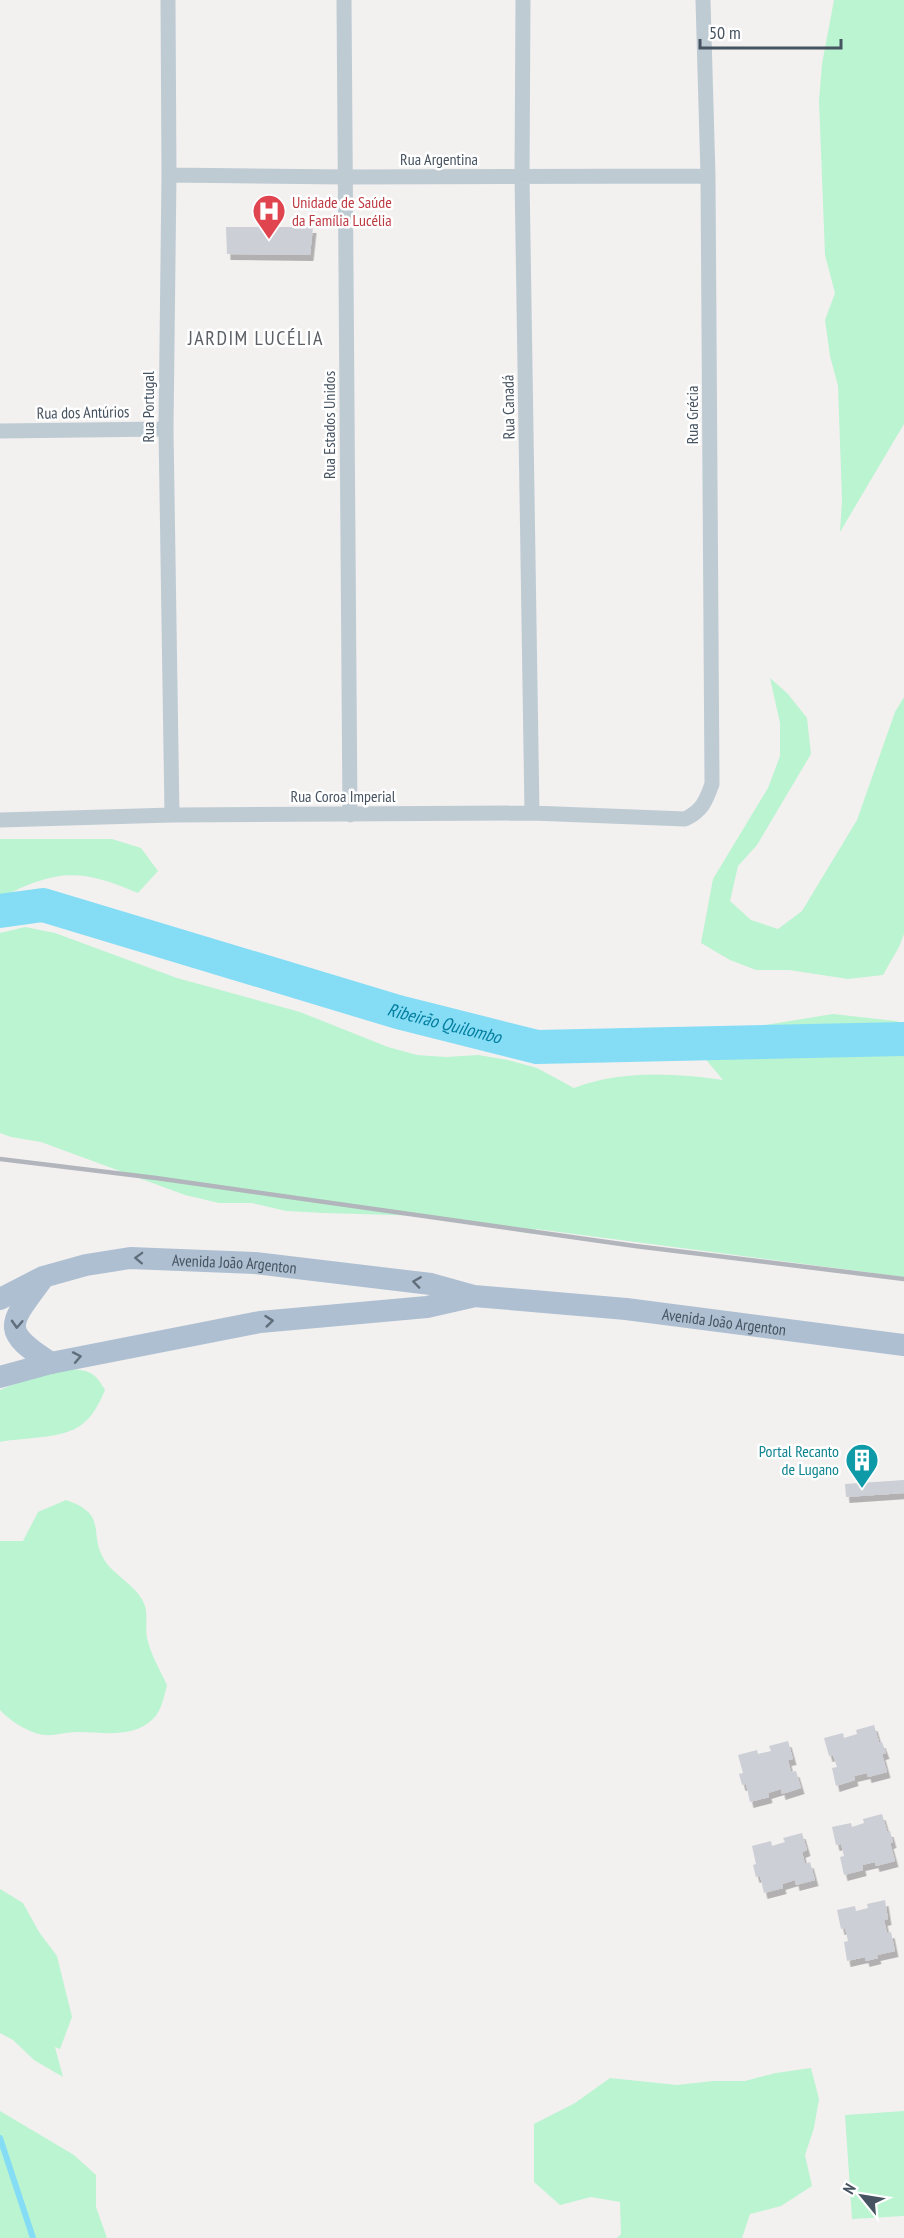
<svg xmlns="http://www.w3.org/2000/svg" width="904" height="2238" font-family="'PT Sans Narrow',sans-serif">
<defs>
<filter id="shadow"><feDropShadow dx="3.5" dy="6" stdDeviation="0" flood-color="#0004"/></filter>
</defs>
<rect width="100%" height="100%" fill="#f3f0f0"/>
<path fill="#bbf4d1" d="M834,0H904V424L840,532L842,500L838,386L830,356L825,320L835,293L825,255L819,101L822,64Z
M770,678L788,694L807,718L811,754L757,845L738,866L730,901L751,920L778,929L802,911L857,820L895,712L904,697V934L899,947L883,975L848,979L789,970H756L730,960L701,943L713,879L768,788L780,756V723Z
M0,839H112L141,848L158,871L138,893C80,868 56,869 0,898Z
M25,927L55,933L177,978L300,1012L388,1047L417,1055L446,1057L478,1055L508,1060L537,1068L574,1088C621,1070 674,1073 723,1080L702,1055L708,1040L722,1032L833,1014L896,1021L904,1024V1277L536,1229L533,1234L426,1216L324,1213L286,1211L252,1203H219L185,1195L41,1142L11,1137L0,1133V933Z
M69,1369C89,1370 95,1372 105,1390C89,1429 73,1434 33,1438C21,1440 12,1439 0,1442V1390L36,1375Z
M66,1500C110,1515 87,1533 105,1561C116,1577 139,1587 145,1606C148,1616 145,1628 147,1638C151,1655 160,1670 167,1685C164,1696 162,1710 153,1719C132,1739 103,1732 77,1732C66,1732 55,1736 44,1735C29,1733 10,1721 0,1710V1541H23L38,1512Z
M0,1889L23,1903L39,1932L57,1956L72,2017L60,2049L55,2047L63,2077L34,2060L13,2040L0,2033Z
M811,2068L819,2099L814,2128L805,2155L812,2186L781,2206L750,2214L742,2238H617L621,2234L620,2202L591,2197L560,2205L534,2182V2124L575,2103L610,2078L677,2085L713,2081H745L776,2073Z
M0,2111L74,2155L96,2175V2207L107,2238H0Z
M904,2111V2216L852,2219L845,2115Z"/>
<g fill="none" stroke-linecap="round" stroke-linejoin="round">
<path stroke="#84ddf5" stroke-width="6" d="M0,2138L33,2238"/>
<path stroke="#84ddf5" stroke-width="34" id="s1" d="M0,911L43,905L398,1012L537,1047L904,1039"/>
</g>
<path fill="#cccfd6" filter="url(#shadow)" d="M226,227H313L310,255L227,254Z
M904,1480V1493L846,1497L845,1484Z
M874,1725L879,1742H882L886,1753L882,1754L887,1772L868,1777L867,1773L854,1776L855,1780L836,1786L832,1768L837,1767L833,1755L829,1756L824,1738L843,1733L844,1738L857,1734L856,1730Z
M788,1741L793,1759L788,1760L791,1772L796,1771L801,1788L782,1794L781,1789L768,1793L769,1797L750,1802L746,1784L742,1785L739,1774L743,1773L738,1755L757,1750L758,1754L771,1751L769,1746Z
M882,1814L887,1831H890L893,1842L890,1843L895,1861L876,1866L875,1862L862,1865L863,1870L844,1875L840,1857L844,1856L841,1844L836,1845L832,1827L851,1823L852,1827L864,1823L863,1819Z
M802,1833L807,1850L802,1852L805,1864L810,1862L815,1880L796,1885L795,1880L782,1884L783,1888L764,1893L760,1876L756,1877L753,1865L756,1864L752,1846L771,1841L772,1846L785,1842L783,1838Z
M885,1900L888,1919L884,1920L887,1933L891,1932L895,1951L877,1955L878,1958L866,1961L865,1957L847,1961L844,1942L848,1941L845,1928L841,1929L837,1910L855,1906L856,1911L868,1908L867,1904Z"/>
<g fill="none" stroke-linecap="round" stroke-linejoin="round">
<path stroke="#bfcbd3" stroke-width="15" d="M168,0L169,175L166,429L172,815
M344,0L350,815
M523,0L522,176L532,813
M169,175L345,177L708,176
M0,431L166,429
M0,820L172,815L532,813L685,819C702,811 706,801 712,784L708,176L703,0"/>
<g stroke="#adbfd1" stroke-width="22">
<path d="M41,1281C9,1324 0,1331 51,1363"/>
<path id="s2" d="M0,1299L43,1277L86,1265L130,1258L255,1263L431,1284L474,1296L626,1309L904,1345"/>
<path d="M0,1377L51,1363L260,1322L427,1307L471,1297"/>
</g>
<path stroke="#b2b5bb" stroke-width="4.5" d="M0,1159L156,1178L635,1246L904,1279"/>
</g>
<defs><path id="oneway-chevron" d="M-2-3.5L2.5 0L-2 3.5" fill="none" stroke-width="1.6" stroke-linecap="round" stroke-linejoin="round" transform="scale(1.5)"/></defs>
<g stroke="#606e7c">
<use href="#oneway-chevron" transform="translate(139 1258) rotate(-178)"/>
<use href="#oneway-chevron" transform="translate(417 1282) rotate(-172)"/>
<use href="#oneway-chevron" transform="translate(269 1321) rotate(-6)"/>
<use href="#oneway-chevron" transform="translate(17 1324) rotate(93)"/>
<use href="#oneway-chevron" transform="translate(77 1357) rotate(-11)"/>
</g>
<defs>
<symbol id="hospital-pin" viewBox="-11 -11 22 30"><path d="M0 17L-7.5 6A9.5 9.5 0 1 1 7.5 6Z" fill="#e0444e" stroke="#fff"/><path d="M-5-5h3v3.5h4V-5h3V5h-3V1.5h-4V5h-3Z" fill="#fff"/></symbol>
<symbol id="building-pin" viewBox="-11 -11 22 30"><path d="M0 17L-7.5 6A9.5 9.5 0 1 1 7.5 6Z" fill="#0f9aa8" stroke="#fff"/><path d="M-4-6H4V6H1V3H-1V6H-4ZM-2.5-4.3h1.7v1.8h-1.7ZM.8-4.3h1.7v1.8H.8ZM-2.5-1h1.7V.8h-1.7ZM.8-1h1.7V.8H.8Z" fill="#fff"/></symbol>
</defs>
<g fill-rule="evenodd">
<use href="#hospital-pin" x="250" y="192" width="38" height="52"/>
<use href="#building-pin" x="843" y="1441" width="38" height="52"/>
</g>
<g text-anchor="middle" stroke-width="5" stroke-linejoin="round" paint-order="stroke">
<g font-size="16" fill="#465360" stroke="#fff">
<text x="439" y="165">Rua Argentina</text>
<text transform="translate(148 407) rotate(-90)" y="6">Rua Portugal</text>
<text transform="translate(508 407) rotate(-91)" y="6">Rua Canadá</text>
<text transform="translate(83 412) rotate(-1)" y="6">Rua dos Antúrios</text>
<text transform="translate(692 415) rotate(-90)" y="6">Rua Grécia</text>
<text transform="translate(329 425) rotate(-90)" y="6">Rua Estados Unidos</text>
<text x="343" y="802">Rua Coroa Imperial</text>
<text dy="6" stroke="none"><textPath href="#s2" startOffset="242">Avenida João Argenton</textPath></text>
<text dy="6" stroke="none"><textPath href="#s2" startOffset="736">Avenida João Argenton</textPath></text>
</g>
<g font-size="16" fill="#be3a42" stroke="#fff" text-anchor="start">
<text x="292" y="208">Unidade de Saúde<tspan x="292" dy="18">da Família Lucélia</tspan></text>
</g>
<g font-size="16" fill="#0d838f" stroke="#fff" text-anchor="end">
<text x="839" y="1457">Portal Recanto<tspan x="839" dy="18">de Lugano</tspan></text>
</g>
<g font-size="18" font-style="italic" fill="#037ea0" stroke="#fff">
<text dy="6" stroke="none"><textPath href="#s1" startOffset="462">Ribeirão Quilombo</textPath></text>
</g>
<g font-size="20" letter-spacing="1.5" fill="#5c6066" stroke="#fff">
<text x="256" y="345">JARDIM LUCÉLIA</text>
</g>
</g>
<g transform="translate(862 2196) rotate(300)" stroke="#ffffff" stroke-width="4.5" paint-order="stroke">
<path d="M0-4.5L10 22L0 15L-10 22Z" fill="#465360"/>
<text y="-9" font-size="16" font-weight="bold" text-anchor="middle" fill="#465360">N</text>
</g>
<path d="M700 39v9h141v-9" fill="none" stroke="#465360" stroke-width="3"/>
<text x="709" y="39" font-size="18" fill="#465360" stroke="#ffffff" stroke-width="4.5" paint-order="stroke">50 m</text>
</svg>
